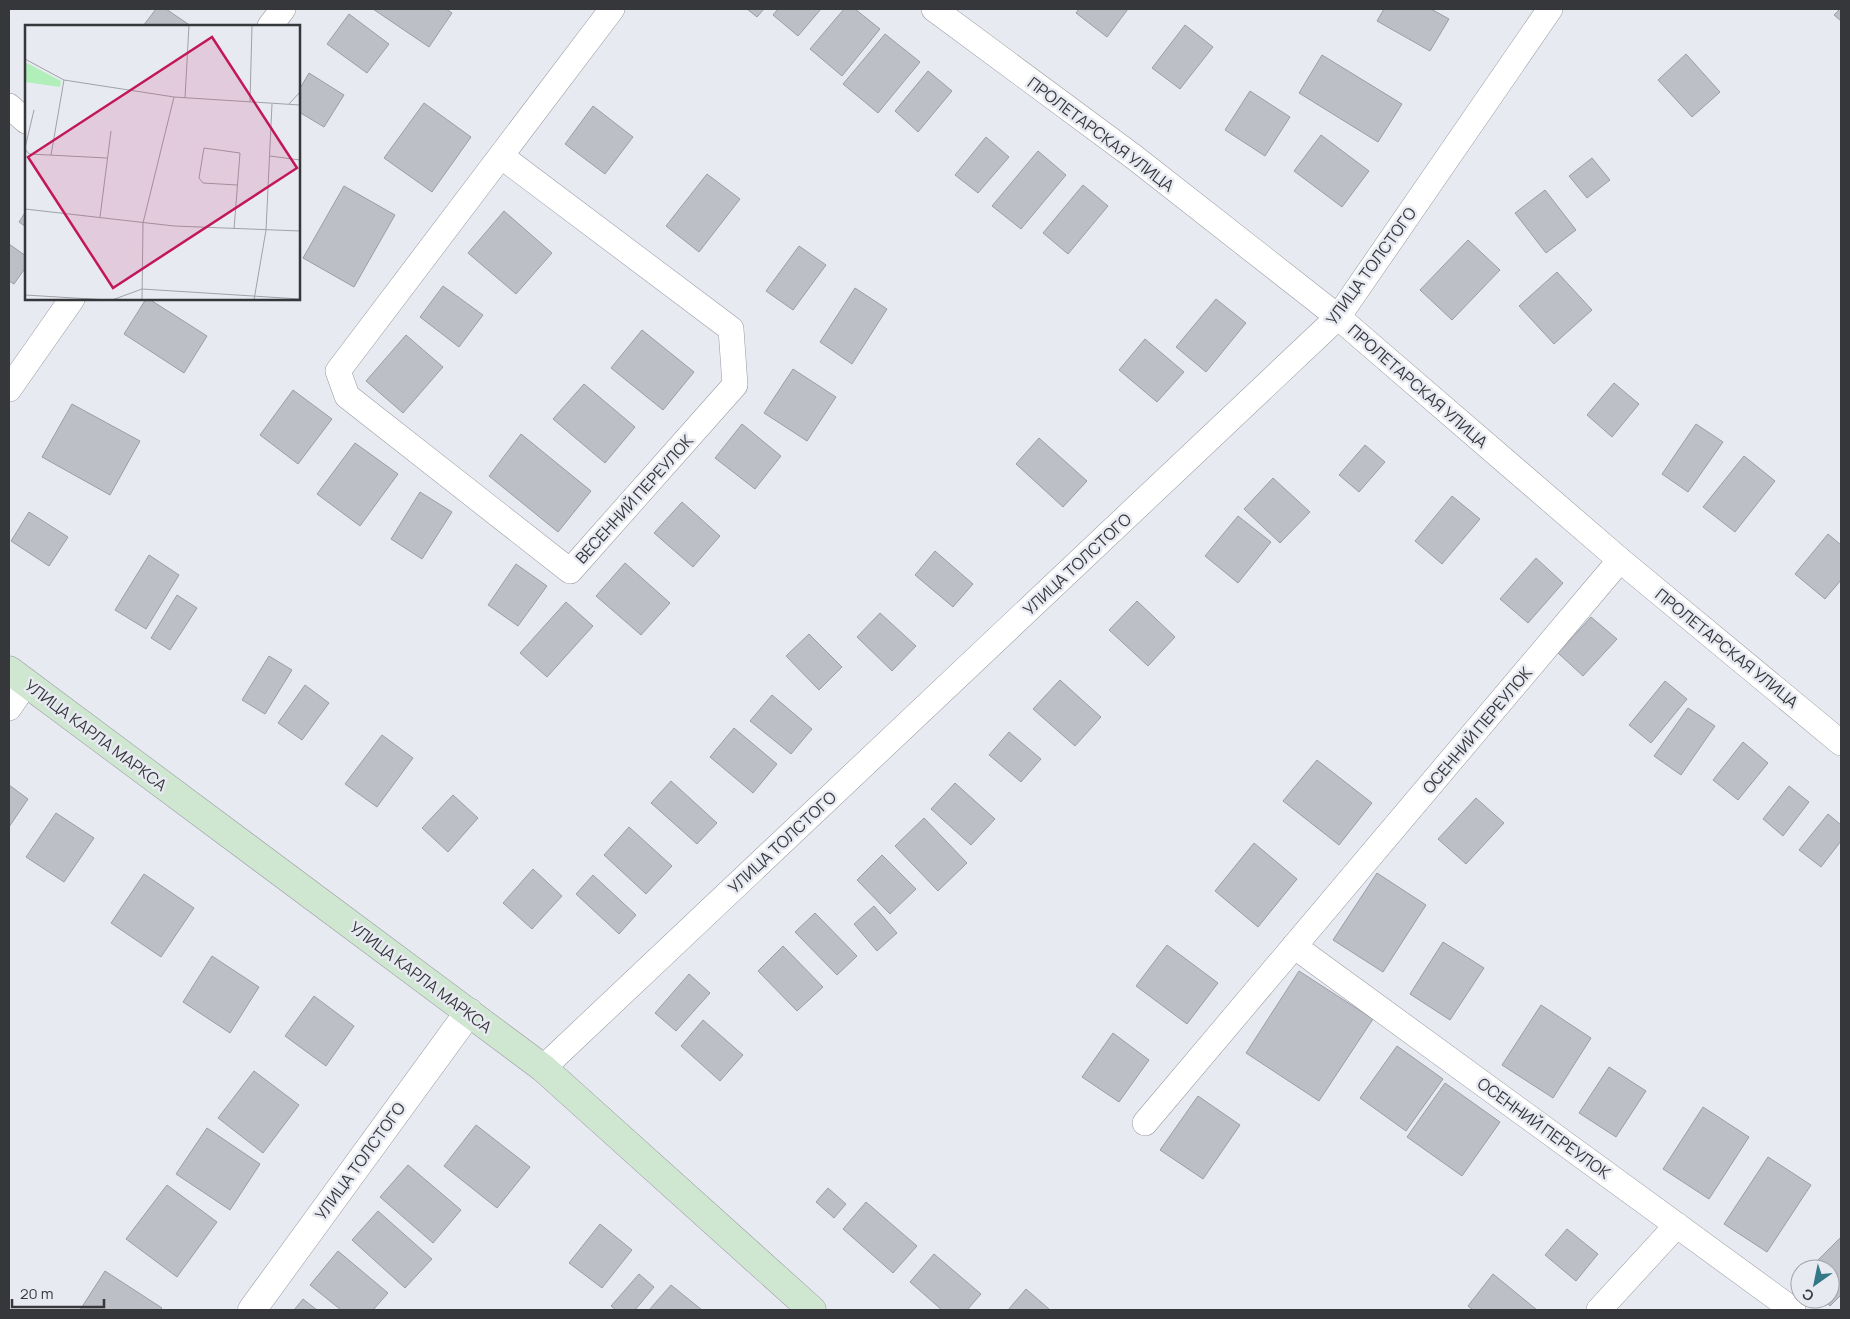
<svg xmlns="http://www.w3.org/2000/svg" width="1850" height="1319" font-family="Manrope,sans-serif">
<rect width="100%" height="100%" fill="#e8eaf2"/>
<path fill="#bdbfc6" stroke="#9c9da5" d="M156,9H166L191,26H143Z
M373,9H446L452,13L429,47Z
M747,9H764L757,17Z
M778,9H821L798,36L773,15Z
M844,9H855L880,29L842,76L810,49Z
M1079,9H1128L1107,37L1076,13Z
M1384,9H1431L1449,19L1430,51L1377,21Z
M1840,9H1841V21L1834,15Z
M349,14L389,44L367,73L327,44Z
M1185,25L1213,47L1180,89L1152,68Z
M885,34L920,62L878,113L843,84Z
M1686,54L1720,92L1692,117L1658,80Z
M1322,55L1402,104L1378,142L1299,93Z
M928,71L952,91L918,132L895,111Z
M309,73L344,95L324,127L299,112V90Z
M1250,91L1290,117L1265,156L1225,130Z
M424,103L471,137L432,192L384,158Z
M593,106L633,137L605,174L565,144Z
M1321,135L1369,171L1342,207L1294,171Z
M986,137L1009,157L978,193L955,175Z
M1038,151L1066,175L1021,229L992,206Z
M1592,158L1610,180L1587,198L1569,176Z
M707,174L740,199L699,252L666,226Z
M1083,185L1108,206L1068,254L1043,233Z
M344,186L395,215L354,287L303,258Z
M1545,190L1576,230L1546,253L1515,213Z
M26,211V227L19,222Z
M504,211L552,253L516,294L468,253Z
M1468,240L1500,270L1452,320L1420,290Z
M9,244L26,256V267L14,284L9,281Z
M799,246L826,265L793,310L766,291Z
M1557,272L1592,310L1554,344L1519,306Z
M443,286L483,315L459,347L420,317Z
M855,288L887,309L852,364L820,342Z
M146,299H149L207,336L184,373L124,334Z
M1216,299L1246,323L1206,372L1176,347Z
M642,330L694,372L663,410L611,368Z
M406,335L443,367L403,413L366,381Z
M1145,339L1184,372L1157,402L1119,370Z
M793,369L836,397L807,441L764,413Z
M1614,383L1639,404L1612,437L1587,415Z
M584,384L635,427L605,463L553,419Z
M293,390L332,419L298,464L260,435Z
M72,404L140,441L110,495L42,457Z
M742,424L781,456L755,489L715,458Z
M1696,424L1723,442L1688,492L1662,474Z
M521,434L591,491L558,532L489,476Z
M1039,438L1087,481L1063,507L1016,464Z
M355,443L398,474L360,526L317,494Z
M1365,445L1385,462L1359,492L1339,475Z
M1744,456L1775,481L1735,532L1703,507Z
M1273,478L1310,512L1280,543L1244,509Z
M420,492L452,512L422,559L391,539Z
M1452,496L1480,519L1442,564L1415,541Z
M682,502L720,536L693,567L654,533Z
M29,512L68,537L49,566L11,541Z
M1238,516L1271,542L1238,583L1205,556Z
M1828,534L1841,545V580L1825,599L1795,574Z
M935,551L973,584L953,607L915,575Z
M149,555L179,575L146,629L115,610Z
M1536,558L1563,583L1528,623L1500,599Z
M625,563L670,603L641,635L596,596Z
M516,564L547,586L518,626L488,605Z
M177,595L197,608L170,650L151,638Z
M1137,601L1175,637L1148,666L1109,630Z
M566,602L593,626L547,677L520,653Z
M880,613L916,646L892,671L857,637Z
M1591,617L1617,639L1583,676L1558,653Z
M809,634L842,667L819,690L786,656Z
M269,656L292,670L265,714L242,700Z
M1060,680L1101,717L1075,746L1033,709Z
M1665,681L1687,699L1651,743L1629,725Z
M305,685L329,703L302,740L278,723Z
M772,695L812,729L791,754L750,721Z
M1688,708L1715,726L1681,775L1654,756Z
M734,728L777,764L753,793L710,757Z
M1009,732L1041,759L1021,782L989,755Z
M382,735L413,758L377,807L345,784Z
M1743,742L1768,763L1738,800L1713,780Z
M1317,760L1372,803L1339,845L1283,801Z
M671,781L717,823L697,844L651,803Z
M955,783L995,819L971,845L931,809Z
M9,785L28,799L9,827Z
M1789,786L1809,802L1783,836L1763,819Z
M453,795L478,818L448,852L422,828Z
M1476,798L1504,823L1466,864L1438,839Z
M56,813L94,838L64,882L26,857Z
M1828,814L1841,825V841L1821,867L1799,850Z
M924,818L967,863L938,891L895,846Z
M629,827L672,866L646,894L604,855Z
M1254,843L1297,879L1258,927L1215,891Z
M882,855L916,889L890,914L857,880Z
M533,869L562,896L532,929L503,903Z
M1377,873L1426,905L1383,972L1333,940Z
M144,874L194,908L161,957L111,923Z
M593,875L636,915L619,934L576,894Z
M874,906L897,933L877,951L854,924Z
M815,913L857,956L837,975L795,932Z
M1443,942L1484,968L1450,1020L1410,994Z
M1167,945L1218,983L1187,1024L1136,986Z
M783,946L823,987L797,1011L758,971Z
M212,956L259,987L230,1033L183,1002Z
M1299,971L1373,1019L1319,1101L1246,1053Z
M689,974L710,993L676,1031L655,1013Z
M314,996L354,1026L326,1066L285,1036Z
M1541,1005L1591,1038L1553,1098L1502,1065Z
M703,1020L743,1055L720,1081L681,1046Z
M1113,1033L1149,1060L1119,1102L1082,1077Z
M1397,1046L1443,1079L1406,1131L1360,1098Z
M1609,1067L1646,1091L1616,1137L1579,1113Z
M254,1071L299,1105L263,1153L218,1118Z
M1445,1083L1500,1122L1462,1176L1407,1137Z
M1198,1096L1240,1125L1203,1179L1160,1150Z
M1703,1107L1749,1137L1709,1199L1663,1169Z
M476,1125L530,1167L497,1208L444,1166Z
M207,1128L260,1164L230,1210L176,1174Z
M1768,1157L1811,1185L1767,1252L1724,1224Z
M408,1165L461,1210L433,1243L380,1197Z
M167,1185L217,1222L177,1277L126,1239Z
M828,1188L846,1204L834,1218L816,1202Z
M866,1202L917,1246L893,1273L843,1229Z
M378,1211L432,1259L405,1288L352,1240Z
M600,1224L632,1250L602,1288L569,1263Z
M1567,1229L1598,1254L1576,1281L1545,1255Z
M1841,1237V1295L1830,1306L1824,1299H1830V1269H1809Z
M338,1251L388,1293L373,1310H341L310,1285Z
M934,1254L981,1294L967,1310H942L910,1282Z
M105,1271L162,1308L160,1310H80Z
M639,1274L654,1287L635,1310H616L611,1306Z
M1493,1274L1537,1310H1473L1468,1306Z
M671,1285L702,1310H649Z
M1026,1289L1049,1309L1048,1310H1008Z
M303,1299L317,1310H294Z"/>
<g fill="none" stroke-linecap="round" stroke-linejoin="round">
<defs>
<path id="minor" d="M934,9L1134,157L1338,317L1620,560L1841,743
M270,26L283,9
M9,106L26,121
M501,156L731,329L735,385L570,571L347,396L338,371L612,9
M9,389L72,299
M9,708L26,683
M1294,946L1793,1310
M543,1068L1338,317L1550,9
M1145,1123L1620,560
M1599,1310L1677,1225"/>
<path id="tertiary" d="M252,1310L469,1012"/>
<path id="secondary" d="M9,670L543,1068L812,1310"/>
</defs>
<use href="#minor" stroke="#9899a1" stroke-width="26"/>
<use href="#tertiary" stroke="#9899a1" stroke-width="29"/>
<use href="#secondary" stroke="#9899a1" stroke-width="29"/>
<use href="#minor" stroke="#fff" stroke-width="25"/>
<use href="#tertiary" stroke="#fff" stroke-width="28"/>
<use href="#secondary" stroke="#cfe6d0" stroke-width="28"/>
</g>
<g text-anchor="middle" stroke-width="5" stroke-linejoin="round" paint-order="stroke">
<g font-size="16" fill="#36373a" stroke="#e8eaf2">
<text transform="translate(1101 134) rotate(37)" y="6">ПРОЛЕТАРСКАЯ УЛИЦА</text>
<text transform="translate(1371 266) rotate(-54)" y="6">УЛИЦА ТОЛСТОГО</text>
<text transform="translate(1418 386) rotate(41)" y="6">ПРОЛЕТАРСКАЯ УЛИЦА</text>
<text transform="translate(634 499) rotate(-48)" y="6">ВЕСЕННИЙ ПЕРЕУЛОК</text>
<text transform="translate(1077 564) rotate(-43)" y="6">УЛИЦА ТОЛСТОГО</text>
<text transform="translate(1727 648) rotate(39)" y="6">ПРОЛЕТАРСКАЯ УЛИЦА</text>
<text transform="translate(1477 730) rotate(-50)" y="6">ОСЕННИЙ ПЕРЕУЛОК</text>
<text transform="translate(96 735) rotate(37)" y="6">УЛИЦА КАРЛА МАРКСА</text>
<text transform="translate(782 842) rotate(-43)" y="6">УЛИЦА ТОЛСТОГО</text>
<text transform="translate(421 977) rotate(37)" y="6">УЛИЦА КАРЛА МАРКСА</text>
<text transform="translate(1544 1128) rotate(36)" y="6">ОСЕННИЙ ПЕРЕУЛОК</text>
<text transform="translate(360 1161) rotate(-54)" y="6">УЛИЦА ТОЛСТОГО</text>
</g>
</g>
<g transform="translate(25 25)">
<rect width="275" height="275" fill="#e8eaf2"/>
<path d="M0,37L36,56L35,62L0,57Z" fill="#b0efb9"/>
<path fill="none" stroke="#a1a2a8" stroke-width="1" d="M0,34L39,55L149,72L275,80M160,73L164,0M225,77L227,0M264,79L275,67M0,123L9,85M0,124L4,129L82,133M26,130L39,55M245,131L275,135M0,184L149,201L275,206M75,192L86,106M209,204L215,128L179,123L174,153L178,158L212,160M0,270L83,275M87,275L117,264L275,274M117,275L118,198L149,72M229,275L241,205L247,79"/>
<path fill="#c2185b" fill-opacity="0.15" stroke="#c2185b" stroke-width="2.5" d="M187,12L272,143L88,263L3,132Z"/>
<rect width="275" height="275" fill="none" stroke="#36373a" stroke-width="2.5"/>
</g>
<rect width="1850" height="1319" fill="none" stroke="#36373a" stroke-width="20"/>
<g transform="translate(1815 1284) rotate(213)"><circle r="24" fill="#e8eaf2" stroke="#a1a2a8"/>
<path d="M0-4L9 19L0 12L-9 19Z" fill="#347888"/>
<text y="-8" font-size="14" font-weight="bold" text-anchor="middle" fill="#36373a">С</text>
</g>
<path d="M12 1299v8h92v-8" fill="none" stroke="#36373a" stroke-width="2.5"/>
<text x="20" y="1299" font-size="15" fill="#36373a" stroke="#e8eaf2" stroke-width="4" paint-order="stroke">20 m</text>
</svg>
